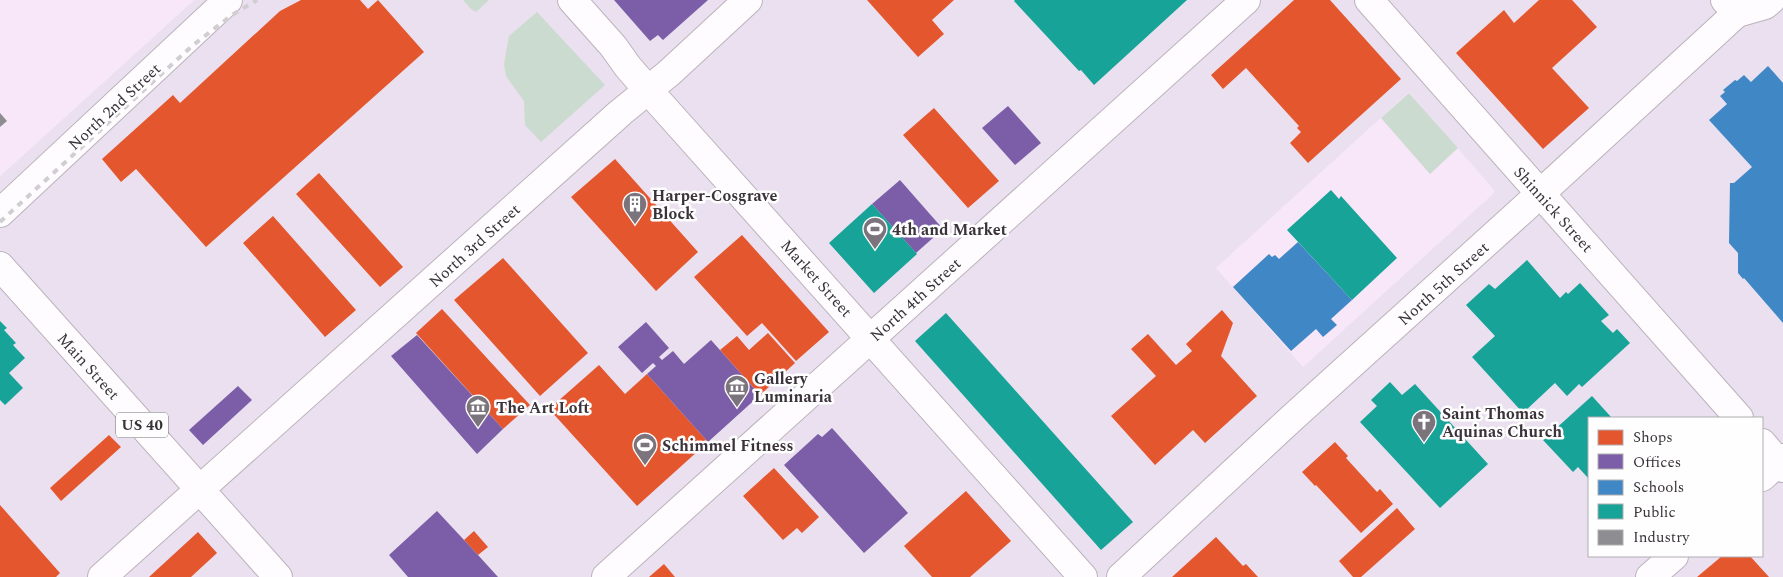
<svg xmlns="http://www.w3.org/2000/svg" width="1783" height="577" font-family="Spectral,serif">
<rect width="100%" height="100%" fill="#f8eef8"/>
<path fill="#eae0ef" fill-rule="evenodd" d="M194,0H1783V577H0V176ZM1589,418H1762V556H1589Z"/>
<path fill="#f8e7f9" d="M0,0H194L0,176Z
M1409,92L1494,190V193L1303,367L1216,268Z"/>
<path fill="#cbdbcf" d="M463,0H489L476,12L471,9Z
M537,12L605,85L541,142L525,125L524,101L506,76L504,64L509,36Z
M1409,93L1458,148L1430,174L1381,118Z"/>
<path fill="#e4572e" d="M301,0H360L368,9L378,0L424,52L206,247L136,169L121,182L102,159L173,95L180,103L280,11Z
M867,0H954L932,20L944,34L918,57Z
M1294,0H1330L1401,79L1308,163L1290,143L1301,132L1297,128L1299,126L1246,68L1223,89L1211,75Z
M1539,0H1572L1597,27L1552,68L1589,108L1543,149L1456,53L1504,10L1514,23Z
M934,108L999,181L968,208L903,135Z
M615,159L698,252L656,291L571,197Z
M319,173L403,267L380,287L296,194Z
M273,216L356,310L325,337L243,243Z
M742,235L829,332L796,361L762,323L747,336L694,277Z
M503,258L588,353L540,396L454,300Z
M442,309L530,405L503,429L416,333Z
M1222,310L1233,323L1221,356L1257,396L1205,443L1193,430L1155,465L1111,416L1156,376L1131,349L1148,334L1176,365L1192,351L1186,344Z
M768,333L795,363L760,395L720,350L737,336L749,350Z
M599,365L625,394L647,374L708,442L637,506L549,409Z
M109,435L121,447L61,501L50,488Z
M1335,442L1348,456L1346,458L1377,492L1380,489L1393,504L1361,533L1316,485L1315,486L1302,472Z
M774,468L819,517L802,533L797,528L783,540L743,496Z
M966,491L1011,541L970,577H932L904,546Z
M0,505L60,573L56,577H0Z
M1397,508L1415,529L1361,577H1353L1339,561Z
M474,531L488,547L478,555L464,540Z
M198,532L217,553L191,577H149Z
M1216,537L1243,566L1246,564L1258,577H1172Z
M1722,556H1750L1769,577H1697Z
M664,564L675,577H649Z"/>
<path fill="#7b5ea7" d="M614,0H708L663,40L658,35L650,41Z
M1008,106L1041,143L1015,165L982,128Z
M900,180L943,229L916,253L872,204Z
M646,322L669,348L659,357L662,360L673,351L684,364L711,340L760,395L708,442L647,374L656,366L653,363L642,373L618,347Z
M417,335L503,429L477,454L391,356Z
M238,386L252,400L203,445L189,430Z
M832,428L908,513L864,553L784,465L818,434L822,437Z
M437,511L478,555L498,577H408L389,555Z"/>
<path fill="#3f88c5" d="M1768,66L1783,83V323L1744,278L1743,279L1738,273V253L1729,243L1730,183H1734L1752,167L1709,120L1727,104L1720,96L1725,92L1723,90L1735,80L1737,81L1744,75L1751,82Z
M1298,242L1352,300L1331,319L1337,325L1323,337L1316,329L1291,351L1233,287L1269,254L1272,257L1275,255L1279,259Z"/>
<path fill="#17a398" d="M1015,0H1187L1094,85L1081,70L1079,71L1014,1Z
M1331,190L1339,199L1341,196L1397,258L1352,300L1287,230Z
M872,204L917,254L874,293L829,243Z
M1527,260L1560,298L1566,292L1568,294L1580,283L1609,315L1601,321L1613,333L1617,329L1630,343L1582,387L1579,384L1567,396L1555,383L1523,413L1472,357L1495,336L1466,305L1489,284L1495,289Z
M946,313L1133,522L1101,550L915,341Z
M0,321L7,328L4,330L16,343L13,345L25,358L9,373L23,388L5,405L0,400Z
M1390,382L1402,395L1415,384L1488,464L1440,508L1360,422L1377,406L1371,400Z
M1592,396L1612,418H1589V479L1578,467L1573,472L1543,440Z"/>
<path fill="#8d8d92" d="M0,113L7,121L0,127Z"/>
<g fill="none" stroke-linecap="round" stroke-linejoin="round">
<defs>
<path id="minor" d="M572,0L613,46L628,67L648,90L1083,577
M1369,0L1739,418
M1725,0L1737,13L1765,5L1771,0
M0,213L228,0
M1762,443L1783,468
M102,577L620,113L669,73L748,0
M606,577L1246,0"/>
<path id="major" d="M0,266L278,577
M1762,477L1783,458
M1121,577L1292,418L1519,213L1737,13
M1650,577L1674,556"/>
<path id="highway" d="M1737,13L1742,0"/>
</defs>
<use href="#minor" stroke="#bbb3bb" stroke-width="30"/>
<use href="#major" stroke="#bbb3bb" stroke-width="30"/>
<use href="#highway" stroke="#bbb3bb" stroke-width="30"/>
<use href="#minor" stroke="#fefcfe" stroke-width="28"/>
<use href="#major" stroke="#fefcfe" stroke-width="28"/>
<use href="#highway" stroke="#fefcfe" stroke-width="28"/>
<path stroke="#d0ced0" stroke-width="4" stroke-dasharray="6 6" stroke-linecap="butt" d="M0,222L192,46L232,15L257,0"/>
</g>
<defs>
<symbol id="building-pin" viewBox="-11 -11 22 30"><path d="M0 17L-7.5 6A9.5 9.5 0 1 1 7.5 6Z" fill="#7c747c" stroke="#fefefe"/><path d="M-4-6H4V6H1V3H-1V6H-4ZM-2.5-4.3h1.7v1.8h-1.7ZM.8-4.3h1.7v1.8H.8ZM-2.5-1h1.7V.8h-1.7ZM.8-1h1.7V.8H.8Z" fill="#fff"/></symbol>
<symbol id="stadium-pin" viewBox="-11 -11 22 30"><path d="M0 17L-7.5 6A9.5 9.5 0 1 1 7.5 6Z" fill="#7c747c" stroke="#fefefe"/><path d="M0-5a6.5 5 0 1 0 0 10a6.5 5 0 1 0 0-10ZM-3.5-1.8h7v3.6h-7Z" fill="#fff"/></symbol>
<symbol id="museum-pin" viewBox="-11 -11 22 30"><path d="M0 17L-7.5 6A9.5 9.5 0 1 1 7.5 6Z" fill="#7c747c" stroke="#fefefe"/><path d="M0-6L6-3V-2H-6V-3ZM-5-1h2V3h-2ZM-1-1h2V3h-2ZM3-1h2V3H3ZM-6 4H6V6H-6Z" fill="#fff"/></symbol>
<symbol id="church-pin" viewBox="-11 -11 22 30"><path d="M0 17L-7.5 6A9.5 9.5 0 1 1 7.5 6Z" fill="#7c747c" stroke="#fefefe"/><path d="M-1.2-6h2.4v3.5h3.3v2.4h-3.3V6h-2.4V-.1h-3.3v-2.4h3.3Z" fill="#fff"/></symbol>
</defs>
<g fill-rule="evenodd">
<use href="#building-pin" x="621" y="190" width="28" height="38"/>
<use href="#stadium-pin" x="861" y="215" width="28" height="38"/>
<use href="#museum-pin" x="723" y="373" width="28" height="38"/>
<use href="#museum-pin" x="464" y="393" width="28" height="38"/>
<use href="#church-pin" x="1410" y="408" width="28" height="38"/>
<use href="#stadium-pin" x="631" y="431" width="28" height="38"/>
</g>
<g text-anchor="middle" stroke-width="5" stroke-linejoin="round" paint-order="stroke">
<rect fill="#fefefe" stroke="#757075" stroke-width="1" x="116" y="412.5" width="52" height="25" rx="4"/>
<g font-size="15" font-weight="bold" fill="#3a333a">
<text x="142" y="430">US 40</text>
</g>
<g font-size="16" fill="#3a333a" stroke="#fefefe">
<text transform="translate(114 106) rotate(-43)" y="6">North 2nd Street</text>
<text transform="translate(1554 209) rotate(48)" y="6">Shinnick Street</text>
<text transform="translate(474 245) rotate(-42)" y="6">North 3rd Street</text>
<text transform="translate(817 278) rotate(48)" y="6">Market Street</text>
<text transform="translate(1443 283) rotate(-42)" y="6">North 5th Street</text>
<text transform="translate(915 299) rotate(-42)" y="6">North 4th Street</text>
<text transform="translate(89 366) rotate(48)" y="6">Main Street</text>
</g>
<g font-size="16" font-weight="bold" fill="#3a333a" stroke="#fefefe" text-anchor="start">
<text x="652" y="201">Harper-Cosgrave<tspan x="652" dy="18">Block</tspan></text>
<text x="892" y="235">4th and Market</text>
<text x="754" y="384">Gallery<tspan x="754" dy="18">Luminaria</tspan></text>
<text x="496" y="413">The Art Loft</text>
<text x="1442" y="419">Saint Thomas<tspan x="1442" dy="18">Aquinas Church</tspan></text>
<text x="662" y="451">Schimmel Fitness</text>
</g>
</g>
<rect x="1588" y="417" width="175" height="140" fill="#fefefe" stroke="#b0adb0"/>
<rect x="1598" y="430" width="25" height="15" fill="#e4572e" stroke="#b0adb0"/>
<text x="1633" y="442" font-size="15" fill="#3a333a">Shops</text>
<rect x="1598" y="454" width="25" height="15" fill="#7b5ea7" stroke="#b0adb0"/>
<text x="1633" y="467" font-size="15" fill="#3a333a">Offices</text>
<rect x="1598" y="480" width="25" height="15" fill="#3f88c5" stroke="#b0adb0"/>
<text x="1633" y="492" font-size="15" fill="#3a333a">Schools</text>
<rect x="1598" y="504" width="25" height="15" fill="#17a398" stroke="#b0adb0"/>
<text x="1633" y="517" font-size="15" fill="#3a333a">Public</text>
<rect x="1598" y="530" width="25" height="15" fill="#8d8d92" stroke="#b0adb0"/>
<text x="1633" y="542" font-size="15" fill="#3a333a">Industry</text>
</svg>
